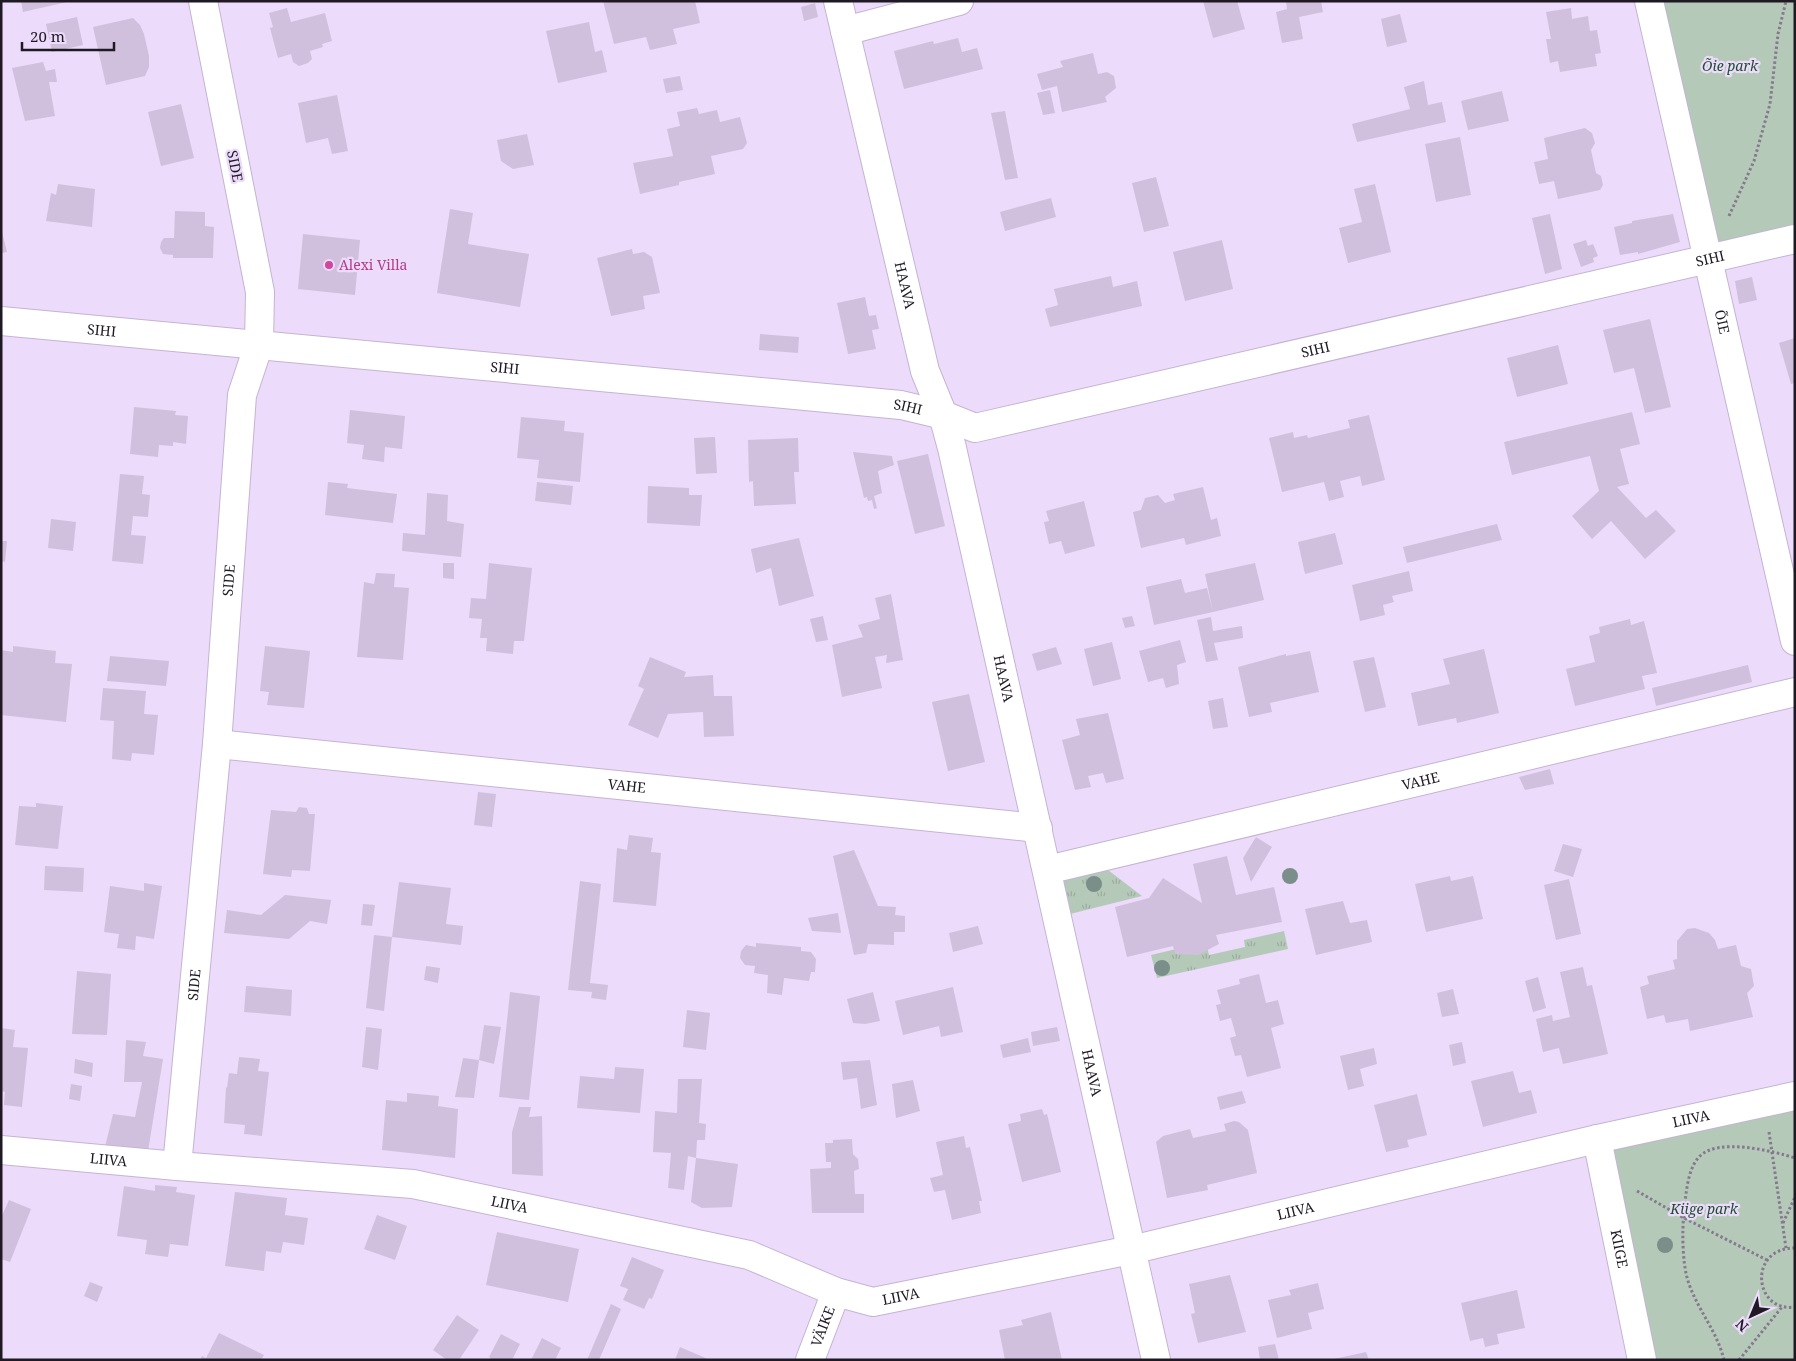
<svg xmlns="http://www.w3.org/2000/svg" width="1796" height="1361" font-family="'Noto Serif',serif">
<defs>
<pattern id="grass-tufts" width="24" height="20" patternUnits="userSpaceOnUse" patternTransform="scale(1.25)"><rect width="24" height="20" fill="#b5c9b9"/><path d="M3 7l-1-3M5 7V3M7 7l1-3M15 17l-1-3M17 17v-4M19 17l1-3" fill="none" stroke="#9bac9f"/></pattern>
</defs>
<rect width="100%" height="100%" fill="#ecdbfa"/>
<path fill="url(#grass-tufts)" d="M1108,870L1142,896L1070,914L1062,880Z
M1284,931L1288,949L1157,978L1151,955L1206,942L1209,955L1245,947L1244,940Z"/>
<path fill="#b5c9b9" d="M1649,1H1795V239L1707,259Z
M1795,1096V1360H1642L1597,1139Z"/>
<path fill="#d0c0de" d="M21,1H67V2L23,12Z
M603,1H695L700,23L673,29L677,44L650,50L646,37L614,44Z
M1203,1H1237L1245,29L1213,38Z
M1286,1H1321L1323,12L1299,17L1303,39L1282,43L1276,12L1287,9Z
M815,3L818,17L804,21L801,7Z
M287,8L291,22L325,13L332,41L322,44L323,47L310,51L312,59L308,63L299,66L293,62L291,54L278,58L270,28L273,27L269,13Z
M1571,8L1572,19L1588,16L1590,31L1597,30L1601,53L1595,54L1597,66L1560,72L1558,61L1550,63L1546,39H1551L1546,12Z
M1400,14L1407,42L1387,47L1381,19Z
M77,17L83,45L52,52L46,24Z
M133,18L140,25L144,34L149,56V67L145,76L106,85L93,27Z
M589,22L595,52L602,50L607,72L558,83L546,31Z
M958,38L962,52L977,48L983,69L904,89L894,51L933,41L934,44Z
M1093,53L1098,74L1107,72L1114,76L1116,88L1105,97L1107,102L1062,112L1057,86L1042,90L1037,74L1063,67L1060,61Z
M43,62L46,71L55,69L57,82H49L55,116L25,121L12,68Z
M680,76L683,90L666,93L663,79Z
M1424,81L1428,105L1442,102L1446,122L1357,142L1352,124L1410,109L1404,87Z
M1050,90L1055,113L1043,115L1037,93Z
M1502,91L1509,121L1468,130L1461,101Z
M337,95L348,151L332,154L328,138L306,143L298,103Z
M181,104L194,158L161,166L148,112Z
M697,108L699,114L717,110L720,122L740,117L747,143L743,149L711,156L715,174L679,182V185L640,194L633,163L673,156L667,129L680,126L677,112Z
M1005,111L1018,178L1005,180L991,113Z
M1585,128L1592,133L1595,143L1591,150L1596,173L1601,176L1603,185L1600,190L1558,199L1554,181L1539,184L1534,162L1548,159L1544,138Z
M527,134L534,165L513,169L501,161L497,140Z
M1460,137L1471,195L1436,202L1425,144Z
M1156,177L1169,226L1144,232L1132,183Z
M58,184L95,189L92,227L46,221L51,193L56,195Z
M1375,184L1391,252L1348,263L1339,228L1362,222L1354,189Z
M1051,198L1056,217L1005,231L1000,212Z
M450,209L473,213L468,244L529,254L520,307L437,293Z
M175,211L205,212V226L214,227L213,258H173V255L163,254L160,248L161,242L164,238H174Z
M1550,214L1562,269L1545,274L1532,218Z
M1673,214L1680,242L1638,254V252L1620,255L1614,227L1632,223V221Z
M1,228L7,252L1,253Z
M303,234L360,240L355,295L298,289Z
M1222,240L1233,289L1185,301L1173,252Z
M1586,240L1588,246L1593,244L1598,256L1593,258L1594,262L1581,267L1573,244Z
M632,249L633,254L644,252L652,257L660,293L643,296L645,309L611,316L597,258Z
M1111,276L1113,287L1137,281L1142,306L1050,327L1045,309L1058,305L1054,289Z
M1752,277L1757,300L1739,304L1735,281Z
M865,297L869,316L876,315L879,329L872,330L876,349L848,354L837,303Z
M1650,319L1671,407L1645,413L1634,368L1614,373L1603,330Z
M760,334L799,337L798,353L759,350Z
M1795,338V383L1791,384L1779,343Z
M1558,345L1568,384L1517,397L1507,358Z
M134,407L176,411L175,415L188,416L186,444L173,442V446L159,445L158,457L130,454Z
M350,410L405,416L402,449L385,447L384,462L362,459L364,445L347,443Z
M1632,412L1640,444L1620,449L1629,484L1617,487L1646,518L1656,510L1676,531L1645,559L1611,521L1592,539L1572,516L1599,491L1590,456L1512,475L1504,442Z
M1369,415L1385,480L1362,486L1360,476L1340,481L1344,497L1329,501L1324,482L1282,492L1269,438L1293,432L1294,438L1307,435L1308,438L1350,428L1348,420Z
M521,417L565,421L564,431L584,433L580,482L537,478L539,460L517,458Z
M715,437L717,473L696,474L694,438Z
M798,438L799,472H794L796,504L754,506L753,481L749,482L748,440Z
M853,452L892,456L894,465L878,471L882,493L874,496L877,508L874,509L872,500L868,501L867,497L864,498Z
M928,454L945,526L915,534L897,461Z
M120,474L144,476L142,494L150,495L148,517L133,516L131,535L146,536L143,564L112,561Z
M328,482L348,484L347,488L397,494L393,523L325,515Z
M537,482L573,486L571,505L535,501Z
M648,486L689,488V495H702L700,526L647,523Z
M1203,487L1211,520L1217,518L1221,536L1186,545L1184,538L1141,548L1133,512L1141,510L1145,498L1158,495L1165,503L1175,500L1173,494Z
M427,493L448,495L447,521L464,524L461,557L402,551L403,533L425,535Z
M1084,501L1095,546L1065,554L1061,541L1049,544L1044,522L1049,521L1046,511Z
M51,519L76,522L73,551L48,548Z
M1497,524L1502,540L1407,563L1403,547Z
M1335,533L1343,564L1305,574L1298,542Z
M799,538L814,596L779,606L771,568L756,573L751,549Z
M1,541H7L5,562L1,561Z
M443,563H454V579L443,578Z
M489,563L532,568L524,641H514L513,654L486,651L487,638H480L482,619L469,618L471,598L486,599Z
M1255,563L1264,600L1213,612L1205,574Z
M1409,571L1413,591L1392,596L1394,602L1383,605L1385,615L1360,621L1352,585Z
M376,573L395,574L394,587L409,588L403,660L357,657L364,582L374,584Z
M1181,579L1185,593L1207,588L1213,612L1154,625L1146,587Z
M891,594L903,660L886,663L887,655L875,657L882,688L842,697L832,645L863,637L858,625L880,619L875,598Z
M823,616L828,640L816,642L810,619Z
M1132,616L1135,626L1125,628L1122,618Z
M1211,617L1213,631L1242,626L1243,638L1214,643L1218,660L1206,662L1197,620Z
M1630,619L1631,625L1644,621L1657,673L1642,676L1645,689L1575,706L1566,669L1595,662L1589,636L1600,633L1599,627Z
M1180,640L1186,662L1177,665L1179,684L1166,688L1163,678L1148,682L1139,651Z
M1112,642L1121,679L1093,686L1084,649Z
M13,646L56,651L55,663L72,664L66,722L1,715V650L13,652Z
M265,646L310,651L304,708L267,705L269,692L260,691Z
M1056,647L1062,664L1037,671L1032,654Z
M1484,649L1499,713L1457,723L1456,718L1418,726L1411,693L1450,684L1443,659Z
M1310,651L1319,692L1270,703L1272,712L1249,717L1238,667L1286,654V656Z
M110,656L169,661L166,686L107,681Z
M650,657L686,672L684,677L713,675L714,696H732L734,736L704,737L703,712L668,714L658,738L628,725L644,689L638,686Z
M1374,657L1386,707L1365,712L1353,661Z
M1748,665L1752,682L1656,706L1652,688Z
M103,688L146,691L144,714L158,715L154,755L132,753L131,761L112,759L114,721L100,720Z
M969,694L985,762L948,771L932,702Z
M1223,698L1228,727L1213,729L1208,701Z
M1108,713L1124,779L1106,783L1103,773L1088,776L1091,787L1075,790L1062,740L1080,735L1076,719Z
M1550,769L1554,784L1525,790L1519,777Z
M478,792L496,794L492,827L474,825Z
M36,803L63,806L58,849L15,845L19,806L36,807Z
M299,807L307,808L309,814H315L310,871L292,870L291,877L263,874L271,810L296,812Z
M629,835L653,838L651,852L661,853L656,906L613,902L617,848L627,850Z
M1256,837L1272,847L1251,882L1243,858Z
M1563,844L1582,849L1573,877L1554,871Z
M854,850L878,906L896,907L895,915L905,916V932H894V945L868,944L866,953L854,955L833,856Z
M1227,856L1236,895L1274,887L1282,922L1216,935L1219,944L1198,955L1175,954L1173,946L1127,957L1115,907L1149,898L1163,878L1202,903L1193,864Z
M45,866L84,868L83,892L44,890Z
M1450,876L1451,881L1473,876L1483,919L1426,932L1415,884Z
M1569,879L1581,934L1556,940L1544,885Z
M580,881L601,884L590,983L608,985L606,1000L591,998L592,992L568,990Z
M399,882L451,888L446,924L463,926L461,945L392,937Z
M144,883L162,886L154,939L136,936L135,950L117,948L119,934L104,932L110,886L144,891Z
M285,895L331,900L327,924L310,921L289,939L224,933L227,910L261,915Z
M1343,901L1350,923L1367,920L1372,942L1316,955L1305,909Z
M363,904L375,905L372,926L361,925Z
M838,913L841,933L812,931L808,918Z
M978,926L983,944L953,952L949,933Z
M1695,928L1709,933L1715,940L1718,949L1736,945L1741,966L1751,969L1754,986L1747,993L1753,1017L1690,1031L1688,1019L1666,1023L1664,1015L1647,1019L1640,987L1649,984L1647,976L1675,969L1673,960L1677,959V941L1687,929Z
M374,935L392,937L384,1011L366,1008Z
M756,943L801,947V951L811,952L816,959L815,972H811L809,981L784,978L782,995L767,993L768,975L754,973L755,966L745,965L740,958L741,951L746,945L756,947Z
M426,966L440,968L438,983L424,980Z
M1583,967L1587,986L1592,985L1608,1054L1563,1064L1559,1048L1543,1052L1536,1019L1552,1015L1553,1021L1570,1017L1560,972Z
M77,971L111,974L107,1035L72,1034Z
M1259,974L1266,1003L1278,1000L1284,1024L1271,1028L1281,1068L1247,1077L1241,1055L1235,1056L1230,1038L1236,1036L1231,1018L1220,1021L1216,1005L1221,1004L1217,990L1240,984L1239,979Z
M1538,977L1546,1008L1533,1012L1525,981Z
M246,986L292,990L291,1016L244,1012Z
M953,987L963,1032L941,1037L939,1026L903,1035L895,1001Z
M1453,989L1459,1014L1442,1017L1437,993Z
M510,992L540,996L529,1100L499,1097Z
M873,992L880,1021L865,1024L853,1023L847,999Z
M687,1010L710,1013L706,1050L683,1047Z
M484,1025L501,1027L494,1064L479,1060Z
M366,1027L382,1029L378,1070L362,1067Z
M1057,1027L1060,1041L1033,1046L1031,1032Z
M1,1028L15,1030L13,1047L28,1048L22,1107L4,1105L5,1092L1,1091Z
M1028,1038L1031,1052L1003,1058L1000,1045Z
M126,1040L146,1042L143,1056L163,1059L148,1151L105,1147L113,1114L135,1117L142,1082H124Z
M1462,1042L1466,1063L1453,1066L1449,1045Z
M1374,1048L1377,1064L1360,1069L1364,1086L1348,1090L1340,1056Z
M239,1057L260,1059L258,1071L269,1072L262,1136L244,1134L245,1125L224,1123L226,1087L227,1088L229,1073L237,1074Z
M463,1058L479,1060L474,1098L455,1097Z
M75,1059L93,1063L92,1077L74,1073Z
M870,1060L877,1105L861,1109L857,1078L843,1080L841,1062Z
M615,1067L644,1069L640,1113L577,1108L580,1076L614,1079Z
M1513,1071L1519,1093L1531,1090L1537,1113L1483,1127L1471,1081Z
M678,1079H702L699,1123L706,1124L705,1140H697L696,1158L688,1156L684,1190L668,1188L671,1153L653,1152L655,1111L677,1113Z
M913,1080L920,1111L896,1118L892,1084Z
M71,1084L82,1086L80,1101L69,1099Z
M1242,1091L1246,1103L1220,1110L1217,1097Z
M407,1093L439,1096L438,1106L458,1109L455,1158L382,1150L386,1100L407,1102Z
M1417,1094L1427,1135L1407,1140L1409,1147L1386,1152L1374,1105Z
M519,1107H531L529,1117L542,1116L543,1176L512,1174V1132Z
M1042,1109L1044,1115L1047,1114L1061,1172L1022,1182L1008,1124L1021,1121L1020,1114Z
M1234,1121L1239,1122L1248,1130L1257,1173L1207,1185L1208,1190L1167,1198L1156,1142L1163,1136L1190,1129L1193,1138L1226,1131L1224,1124Z
M964,1136L966,1148L970,1147L982,1201H979L981,1213L952,1220L945,1190L934,1192L930,1178L943,1175L936,1142Z
M852,1139L853,1154L858,1159L859,1169L854,1171L855,1194H864V1213H812L810,1169L831,1168V1162H826L825,1143H833V1140Z
M696,1158L738,1164L732,1207L702,1208L691,1202Z
M155,1185L177,1187L176,1192L195,1195L188,1246L170,1244L168,1257L145,1254L147,1240L117,1236L124,1186L155,1191Z
M235,1192L287,1198L285,1215L308,1218L304,1245L283,1242L281,1253L266,1251L264,1271L225,1266Z
M9,1200L31,1209L10,1262L1,1259V1218Z
M377,1215L407,1226L395,1260L364,1249Z
M497,1232L579,1249L568,1302L486,1285Z
M632,1257L664,1270L652,1299L649,1298L644,1309L623,1300L628,1289L620,1286Z
M1230,1275L1246,1332L1198,1343L1191,1314L1195,1313L1189,1284Z
M90,1282L103,1287L97,1302L84,1296Z
M1318,1283L1324,1309L1308,1313L1312,1329L1277,1338L1268,1300L1291,1295L1289,1290Z
M1517,1290L1525,1328L1497,1334L1499,1344L1485,1347L1483,1338L1470,1341L1461,1303Z
M611,1304L621,1309L599,1360H587Z
M1051,1312L1062,1360H1005L999,1330L1023,1325L1021,1320Z
M457,1315L479,1330L459,1360H447L433,1350Z
M219,1333L264,1355L261,1360H200L202,1356L206,1358Z
M501,1334L520,1344L512,1360H493L489,1357Z
M542,1338L561,1348L555,1360H531Z
M1275,1344L1279,1360H1260L1258,1347Z
M680,1347L710,1360H675Z
M1366,1352L1369,1360H1334V1359Z"/>
<g fill="none" stroke-linecap="round" stroke-linejoin="round">
<defs>
<g id="minor">
<path id="s1" d="M838,1L925,371L943,415L952,448L1156,1360"/>
<path d="M845,31L959,1"/>
<path id="s2" d="M1,321L901,405L943,415L975,428L1795,239"/>
<path id="s3" d="M217,744L1038,828"/>
<path id="s4" d="M1047,870L1795,692"/>
<path id="s5" d="M1597,1139L1642,1360"/>
<path id="s6" d="M1,1150L177,1166L413,1184L749,1255L836,1292L873,1302L1131,1250L1597,1139L1795,1096"/>
<path id="s7" d="M177,1166L217,744L242,395L259,344L260,292L203,1"/>
<path id="s8" d="M810,1360L836,1292"/>
</g>
<g id="tertiary">
<path id="s9" d="M1649,1L1795,641"/>
</g>
</defs>
<use href="#minor" stroke="#c4b4d2" stroke-width="30"/>
<use href="#tertiary" stroke="#c4b4d2" stroke-width="30"/>
<path stroke="#84798d" stroke-width="3" stroke-dasharray="2.5 2.5" stroke-linecap="butt" d="M1729,216L1754,161L1770,104L1778,34L1786,1
M1769,1132L1786,1248
M1637,1191L1684,1218L1767,1260
M1783,1223L1795,1197
M1795,1248C1747,1248 1754,1313 1795,1307
M1724,1360C1717,1331 1699,1312 1689,1284C1682,1265 1682,1231 1684,1212C1686,1195 1687,1170 1699,1157C1717,1137 1773,1151 1795,1158
M1739,1360L1782,1307"/>
<use href="#minor" stroke="#fff" stroke-width="28"/>
<use href="#tertiary" stroke="#fff" stroke-width="28"/>
</g>
<g fill="#7a8e8a">
<circle cx="1290" cy="876" r="8"/>
<circle cx="1094" cy="884" r="8"/>
<circle cx="1162" cy="968" r="8"/>
<circle cx="1665" cy="1245" r="8"/>
</g>
<circle fill="#d1479c" stroke="#ecdbfa" stroke-width="2" cx="329" cy="265" r="5"/>
<g text-anchor="middle" stroke-width="4.5" stroke-linejoin="round" paint-order="stroke">
<g font-size="14" font-style="italic" fill="#1d4f2f" stroke="#ecdbfa">
<text x="1730" y="71">Õie park</text>
<text x="1704" y="1214">Kiige park</text>
</g>
<g font-size="14" fill="#1f1924" stroke="#ecdbfa">
<text transform="translate(235 166) rotate(79)" y="5">SIDE</text>
<text dy="5" stroke="none"><textPath href="#s2" startOffset="1736">SIHI</textPath></text>
<text dy="5" stroke="none"><textPath href="#s1" startOffset="292">HAAVA</textPath></text>
<text dy="5" stroke="none"><textPath href="#s9" startOffset="329">ÕIE</textPath></text>
<text dy="5" stroke="none"><textPath href="#s2" startOffset="101">SIHI</textPath></text>
<text dy="5" stroke="none"><textPath href="#s2" startOffset="1331">SIHI</textPath></text>
<text dy="5" stroke="none"><textPath href="#s2" startOffset="506">SIHI</textPath></text>
<text dy="5" stroke="none"><textPath href="#s2" startOffset="911">SIHI</textPath></text>
<text dy="5" stroke="none"><textPath href="#s7" startOffset="588">SIDE</textPath></text>
<text dy="5" stroke="none"><textPath href="#s1" startOffset="698">HAAVA</textPath></text>
<text dy="5" stroke="none"><textPath href="#s4" startOffset="384">VAHE</textPath></text>
<text dy="5" stroke="none"><textPath href="#s3" startOffset="412">VAHE</textPath></text>
<text dy="5" stroke="none"><textPath href="#s7" startOffset="182">SIDE</textPath></text>
<text dy="5" stroke="none"><textPath href="#s1" startOffset="1102">HAAVA</textPath></text>
<text dy="5" stroke="none"><textPath href="#s6" startOffset="1728">LIIVA</textPath></text>
<text dy="5" stroke="none"><textPath href="#s6" startOffset="108">LIIVA</textPath></text>
<text dy="5" stroke="none"><textPath href="#s6" startOffset="512">LIIVA</textPath></text>
<text dy="5" stroke="none"><textPath href="#s6" startOffset="1322">LIIVA</textPath></text>
<text dy="5" stroke="none"><textPath href="#s5" startOffset="112">KIIGE</textPath></text>
<text dy="5" stroke="none"><textPath href="#s6" startOffset="918">LIIVA</textPath></text>
<text dy="5" stroke="none"><textPath href="#s8" startOffset="36">VÄIKE</textPath></text>
</g>
<g font-size="14" fill="#b23c85" stroke="#ecdbfa" text-anchor="start">
<text x="339" y="270">Alexi Villa</text>
</g>
</g>
<rect width="1796" height="1361" fill="none" stroke="#1f1924" stroke-width="5"/>
<g transform="translate(1751 1316) rotate(224)" stroke="#ecdbfa" stroke-width="4" paint-order="stroke">
<path d="M0-4L9 19L0 12L-9 19Z" fill="#1f1924"/>
<text y="-8" font-size="14" font-weight="bold" text-anchor="middle" fill="#1f1924">N</text>
</g>
<path d="M22 42v8h92v-8" fill="none" stroke="#1f1924" stroke-width="2.5"/>
<text x="30" y="42" font-size="15" fill="#1f1924" stroke="#ecdbfa" stroke-width="4" paint-order="stroke">20 m</text>
</svg>
